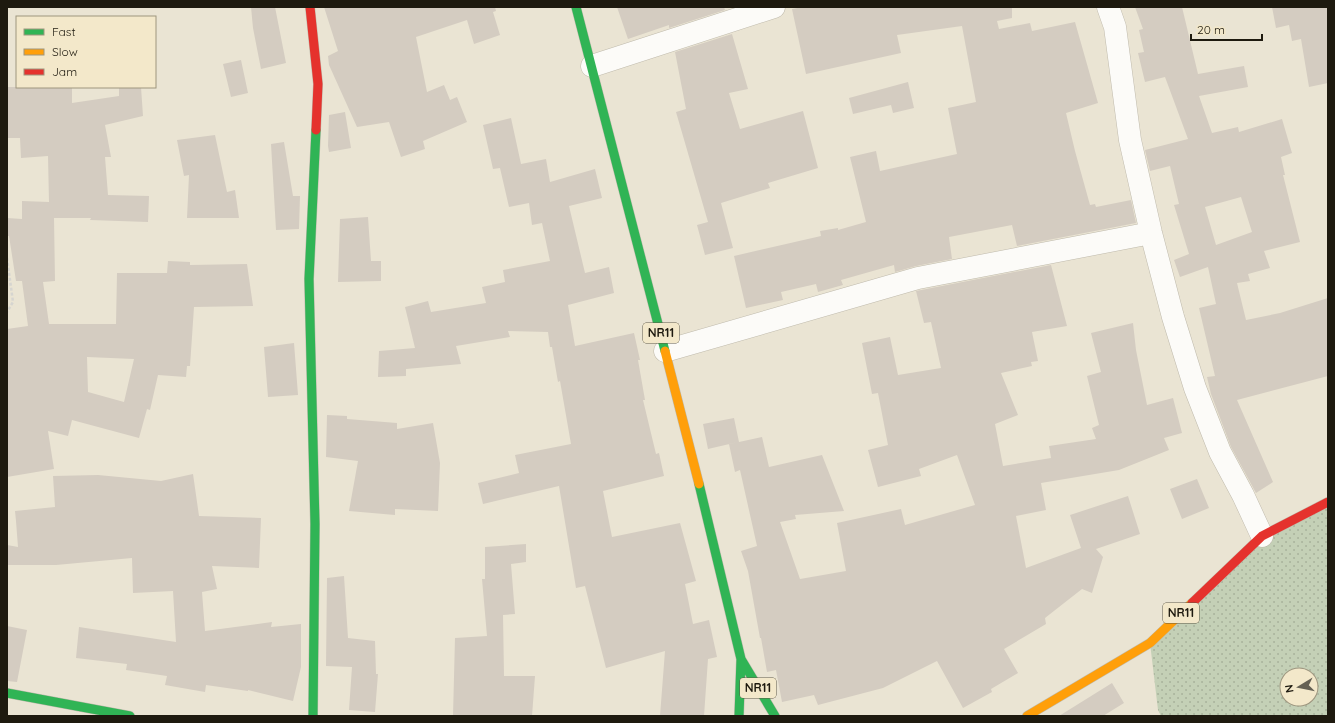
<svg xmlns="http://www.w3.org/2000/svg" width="1335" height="723" font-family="Quicksand,sans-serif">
<defs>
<pattern id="grass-dots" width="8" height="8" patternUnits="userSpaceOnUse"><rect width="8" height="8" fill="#c4d0b6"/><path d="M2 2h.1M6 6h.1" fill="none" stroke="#a8b29b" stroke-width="1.8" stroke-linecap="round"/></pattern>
</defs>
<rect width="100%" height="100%" fill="#eae4d3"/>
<path fill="url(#grass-dots)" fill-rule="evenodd" d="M1328,502V716H1161L1158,710L1150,643L1262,536ZM1287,675H1311V699H1287Z"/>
<path fill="#d4ccc1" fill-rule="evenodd" d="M251,7H275L286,63L261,69L253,28Z
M324,7H495L496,11L493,12L500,35L474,44L467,20L416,37L427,92L444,85L450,100L457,97L467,122L423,141L425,149L401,157L389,122L357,127L329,65L328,56L338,51Z
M617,7H724L725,10L669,28V25L628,39Z
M803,7H1012V18L997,21L999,29L1030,23L1032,31L1075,22L1098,103L1066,113L1075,151L1090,205L1095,204L1096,207L1131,200L1136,223L1017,246L1012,225L949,237L952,259L916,266L895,272L894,265L841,280L843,285L818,292L816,284L781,292L783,300L746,308L734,256L821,236L820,231L838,228V230L866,222L850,157L876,151L880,171L957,154L948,108L976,102L962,26L897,35L901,53L806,74L792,9Z
M1135,7H1182L1198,74L1244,66L1248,87L1199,96L1212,133L1238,127L1239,132L1282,119L1292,153L1281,157L1285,175H1283L1300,242L1264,251L1270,268L1248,274L1250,281L1237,283L1246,320L1280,313L1328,298V376L1237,400L1273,482L1256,493L1231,447L1211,394L1207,377L1215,376L1199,308L1216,304L1208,267L1180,277L1174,260L1189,254L1174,205L1179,204L1170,166L1150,171L1145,150L1188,139L1165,77L1145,82L1138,53L1144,52L1139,30L1143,29ZM1241,197L1252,232L1216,245L1205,207Z
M1272,7H1328V83L1309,87L1301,39L1292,41L1289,25L1276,28Z
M732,34L748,89L729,93L740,129L803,111L818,168L768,183L770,188L721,203L733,248L705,255L697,225L708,222L676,112L686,109L675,52Z
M241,60L248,93L231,97L223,64Z
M908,82L914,108L893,113L891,105L853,114L849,98Z
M7,87H72V103L119,96V88L141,87L143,116L105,125L111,157H105L108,195L149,196L148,222L90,220L91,218H54L55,281L43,282L49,324H116L117,273H167L168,261L190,262V265L247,264L253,306L194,307L190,366H187L186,377L158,375L150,410L147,409L139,438L72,420L68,436L48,431L54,469L7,477V329L28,326L22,281H16L9,236H7V218L22,219V201L49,202L48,156L21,158L20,138H7ZM87,357L134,359L124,402L88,392Z
M345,112L351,148L329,152L328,146L329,115Z
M511,118L521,164L546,159L550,182L595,169L602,198L569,206L585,273L609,267L614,293L568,305L575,346L634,333L640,360H638L645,400H643L656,454L659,453L664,476L603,491L612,537L680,523L696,581L685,584L693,624L709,620L717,657L708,659L704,716H660L665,651L606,668L585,586L576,588L559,486L483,504L478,483L519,473L515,455L571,444L560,381L558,382L552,347H550L548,332L508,331L510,337L456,346L461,364L406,369V376L378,377L379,351L415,348L405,307L428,301L431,312L486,303L482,287L505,282L503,270L550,261L542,223L532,225L529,203L509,207L500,168L493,169L483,125Z
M215,135L227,192L235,190L239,218H187L189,175L184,176L177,140Z
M284,142L293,196H300L299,229L276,230L271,144Z
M368,217L371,261H381V281L338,282L340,219Z
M1051,265L1067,326L1032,332L1038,361L1031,362L1032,366L1001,373L1018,415L995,424L1003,466L1051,458L1049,446L1096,439L1092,428L1099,425L1087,376L1101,372L1091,333L1133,323L1136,350L1147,405L1173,398L1182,433L1164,438L1169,450L1119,470L1041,483L1046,510L1016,516L1026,568L1081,548L1070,515L1128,496L1140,534L1096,549L1103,557L1092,593L1082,589L1045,618L1046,624L1004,649L1018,673L991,689L992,692L963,708L937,661L883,688L818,705L814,695L782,702L776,670L767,672L761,638H760L748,571L741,551L757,546L740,470L735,472L729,444L738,442L708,449L703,424L734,418L739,442L762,437L769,467L822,455L844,511L795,515L796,519L780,522L800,579L846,571L837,523L901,509L905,525L975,505L957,455L919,469L921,476L878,487L868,450L888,445L878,393L872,394L862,343L890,337L898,375L941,368L931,322L924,323L916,291Z
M294,343L298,395L268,397L264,347Z
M327,415L347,416V419L397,423V429L433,423L440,463L438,511L395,509V515L349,511L358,461L326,457Z
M193,474L199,516L261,518L259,568L212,566L217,589L202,592L205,631L272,622L271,627L301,624V667L293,701L248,690V691L206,685L205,692L165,685L167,676L126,670L127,664L76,658L79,627L176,642L173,591L133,593L132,558L56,565H7V545L18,547L16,521L15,511L55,507L53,476L98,475L161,481Z
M1197,479L1209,508L1182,519L1170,489Z
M526,544V562L511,564L515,614L503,615L504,676H535L532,716H453L455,638L487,636L482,579H485V547Z
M344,576L348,638L375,641L376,674H378L375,712L349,710L352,667L326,666L327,578Z
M7,626L27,630L17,682L7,681Z
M1112,683L1124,703L1103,716H1059Z"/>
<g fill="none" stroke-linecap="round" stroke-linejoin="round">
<defs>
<path id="street" d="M1108,7L1115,27L1130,140L1151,233L1173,317L1195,388L1220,452L1243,495L1262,536
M592,66L774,7
M665,351L918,278L1151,233"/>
<path id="fast" d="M576,7L665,351
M699,484L741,659L739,716
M741,659L775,716
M7,693L130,716
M313,716L315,524L309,279L316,130"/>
<path id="slow" d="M665,351L699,484
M1027,716L1150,643L1192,603"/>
<path id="jam" d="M310,7L318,84L316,130
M1192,603L1262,536L1328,502"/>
</defs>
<use href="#street" stroke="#bfbaac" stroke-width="23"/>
<use href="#fast" stroke="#bfbaac" stroke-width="10"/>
<use href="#slow" stroke="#bfbaac" stroke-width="10"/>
<use href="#jam" stroke="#bfbaac" stroke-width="10"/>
<path stroke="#d6d5d0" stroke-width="2.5" stroke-dasharray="3 2" stroke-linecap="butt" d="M7,258L13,302L7,312"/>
<use href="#street" stroke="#fcfbf8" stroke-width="22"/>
<use href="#fast" stroke="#30b455" stroke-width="9"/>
<use href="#slow" stroke="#ff9f0a" stroke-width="9"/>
<use href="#jam" stroke="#e5322d" stroke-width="9"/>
</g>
<g text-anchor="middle" stroke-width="3.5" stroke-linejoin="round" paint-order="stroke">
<g fill="#f3e8ca" stroke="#5e5847" stroke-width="1">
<rect x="643" y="323" width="36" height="20" rx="3"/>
<rect x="1163" y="603" width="36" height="20" rx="3"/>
<rect x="740" y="678" width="36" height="20" rx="3"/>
</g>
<g font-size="12" font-weight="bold" fill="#1e1a0f">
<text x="661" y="337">NR11</text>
<text x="1181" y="617">NR11</text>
<text x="758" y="692">NR11</text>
</g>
</g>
<rect width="1335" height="723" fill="none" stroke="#1e1a0f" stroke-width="16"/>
<rect x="16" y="16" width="140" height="72" fill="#f3e8ca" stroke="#9e967f"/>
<rect x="24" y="29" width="20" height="6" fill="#30b455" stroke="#9e967f"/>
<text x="52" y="36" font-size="12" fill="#1e1a0f">Fast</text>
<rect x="24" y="49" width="20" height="6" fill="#ff9f0a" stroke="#9e967f"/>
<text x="52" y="56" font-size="12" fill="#1e1a0f">Slow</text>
<rect x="24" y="69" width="20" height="6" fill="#e5322d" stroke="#9e967f"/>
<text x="52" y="76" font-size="12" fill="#1e1a0f">Jam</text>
<g transform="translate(1299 687) rotate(260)"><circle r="19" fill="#f3e8ca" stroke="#9e967f"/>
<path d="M0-3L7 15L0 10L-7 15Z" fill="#656154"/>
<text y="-6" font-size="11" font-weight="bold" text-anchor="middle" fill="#1e1a0f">N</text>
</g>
<path d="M1191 34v6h71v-6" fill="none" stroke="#1e1a0f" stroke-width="2"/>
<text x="1197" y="34" font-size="12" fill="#1e1a0f" stroke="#f3e8ca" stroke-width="3" paint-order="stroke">20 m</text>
</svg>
